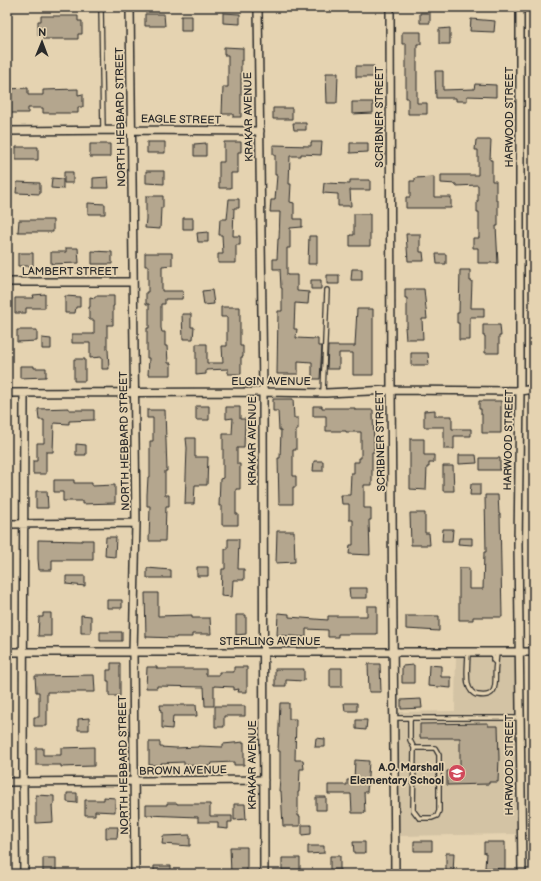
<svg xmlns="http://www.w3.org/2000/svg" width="541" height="881" font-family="'Balsamiq Sans',sans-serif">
<rect width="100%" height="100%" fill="#e5d3b1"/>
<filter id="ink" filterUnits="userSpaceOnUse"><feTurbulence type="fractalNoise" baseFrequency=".025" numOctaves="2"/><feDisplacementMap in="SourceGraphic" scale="8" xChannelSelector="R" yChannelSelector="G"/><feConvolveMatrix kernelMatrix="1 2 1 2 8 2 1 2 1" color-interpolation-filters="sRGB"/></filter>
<g filter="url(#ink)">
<path fill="#d3c3a4" d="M456,653H518L519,834L397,836L396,712L455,711Z"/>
<path fill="#b4a68e" stroke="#2b2b2b" d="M223,13L240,14V24L223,23Z
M420,13H430V23H420Z
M145,14H164L165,26H145Z
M41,16H78V21H82V34H78V39H42V35H38V21H41Z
M181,16H192V31H181Z
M471,19L495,21L494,32L470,31Z
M450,28V44H439V29Z
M402,32H421V44H417V103H427V114H408V98H406V44H402Z
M224,47L243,48V60H241V117H233V114H222L223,87H228V55H224Z
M356,66H374V77H356Z
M435,71H443V90L474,89L475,84L496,85V97L467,96V101H456V98H436Z
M326,73H338L337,103H327Z
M28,88V95H43V90L78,89V95L83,94V107H78V113H43V108H28V113H7V89Z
M352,102H373V113L352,114Z
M273,108H292V119H273Z
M293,123H306V130H294Z
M476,140H491L490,160H492V181H496V201H498V226H496L498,263H478V248H473V238H479V212H477V201H478V185L456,186V184L441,183V175H478V150H475Z
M147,142H165V153H147Z
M224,142H241V152H238V173H231V188H219V162H224Z
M311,142H322L321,155L301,154V156H290L289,184H291L290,202L294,203V219H302V227L290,228V248H287V275H297V291L309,292L308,304L295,303L294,329H297L296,338L318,339V346H322L320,379H312V362L298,361V374H277L278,311H282V288H281L280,269H273V259H277L278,239H279L280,212H270L271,200H275L277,175H275V155H273V145L311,146Z
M206,143V156H194V144Z
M350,143H368V152L350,153Z
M90,144H110V157H90Z
M16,147H38V160H16Z
M146,171H164V184L146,183Z
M64,172H73V183H64Z
M108,177L109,188H93V178Z
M434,177V197H451V208H406V197H410V181H415V178Z
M52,178L63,179V189L51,188Z
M350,180H370V190H350L351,206H338V194L323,193L324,183L350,184Z
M17,182L40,183V194L16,193Z
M146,196H163V208H161L160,229L145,228L146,219Z
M229,199H239V208H234L233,236H240V245H236V263H218V254H223L222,235H219L220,219H227Z
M88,203L105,204V214H88Z
M354,214H370V246H350V235H354Z
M183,218H193V229H183Z
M19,220H53V232H18Z
M208,232V242H198L197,233Z
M406,234H420V252H423L424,261H408Z
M309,236H317V264H308Z
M66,248H78L79,263L51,264V252H66Z
M92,251L112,252V264H92Z
M18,253H33V266H18Z
M145,253H172V265L162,266V291H183L182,299H165V304H161V328L162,332H165V346H167L168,363H171V375H148L149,358H147V328H149V304H146V292H148V266H145Z
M436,254H446V264H437Z
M352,269H362V280H351Z
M460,270H470V281H472L471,308H484V317H470V340H459V323H457V313H459Z
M327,275H339V284H327Z
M311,280H321V289H311Z
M405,289H424L427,319H422L423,339H406L405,327H407V298H405Z
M212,290L214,304L204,305L202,291Z
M45,294V308H26V313H15V298H34L33,295Z
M65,296L80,297V307H76L75,313H65Z
M95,296H114V306H113V325H107V349H108L109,369H102V357L90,358V343H72V334H94V320H89V307H90V297L95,298Z
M221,307H240V346H243V357H241V374H228V369L206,370V374L196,375V344H207V363H223L222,346H227V317H221Z
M357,309H373V375H353V353H339V369H327L328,346H355Z
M182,314H191V327H194L193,339H183Z
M483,325H500L501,336H499V353H485V336H483Z
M17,330H37V341L17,342Z
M42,338L51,339V349H42Z
M411,353H428L429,365H411Z
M74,359H85V381H74Z
M20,366H34V368H46V377L20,378Z
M273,399H293L294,418H298V430H296V450H293V476H296V487H293V504H279L278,458H280L281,430H279L278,411H273Z
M479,401H501V433H482V414H481V409H479Z
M196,406H209V420H196Z
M313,406H322V408H355V410H373L374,452H372V485H364V508H371V520H369L370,555L349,554L350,545H353V520H349V504H342L341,495H350L351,473H354V462H359V458H361V432H346V431H326V416H313Z
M226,407H240V419H245L244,448H237V464H240V489H236V514H238V525H222V506H219L220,479L223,478V434H232L233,418L226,419Z
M69,408V410H94V420L69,421V424L54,423L53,452H46V474H33V461H37V443H44V420H39L38,409Z
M147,410H165L167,471H165V495H169V506H166L165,541H149L150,506H147V495L148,477H150V441H153V418H147Z
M435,410V416H452V429H471V436H454V449H444V427H424V411Z
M186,438H195V457H208L207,485H195L194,504H185L187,448Z
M410,439H424V455H434V463H429V467H427L426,490L410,489Z
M76,444L86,445V455H76Z
M459,455H476L477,463L459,464Z
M480,458H500V470H480Z
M314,461H323V471H313Z
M443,466H453L454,491H443Z
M54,480H74V483H92V486L115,485V503L82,504V501H63V492H54Z
M471,484H480V495H470Z
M36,491H47L48,508H36Z
M485,495H498L499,514H500L502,617H473V620H459V568H469V589H483L484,552H486Z
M410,513H425V533H429L430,545H411Z
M443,529H453L452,541H442Z
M277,531H294L295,562L276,563Z
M106,537H116L115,557L105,556Z
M459,538H472V545L458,544Z
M228,539H239L238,569H244V580H233L232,597L221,596L222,569H225V549H228Z
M38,540L82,541V540H93V560H52V570H39L38,559Z
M197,567H208V576H197Z
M147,568L171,570V578H147Z
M66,576H85V586L66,584Z
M349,588H367V598H350Z
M145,593H158V616L192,615V618H210L211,634H192V637H176V638L146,637Z
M107,600H122V608H107Z
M367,606H377V634H338V637H328V630L306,629V637L277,635L278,613L289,614V617L328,620V616H367Z
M43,613H51V636H38L39,617H43Z
M81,615L91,616V633H81Z
M236,615H246V634L236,635Z
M406,616H439V631L406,629Z
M100,632H122V641H100Z
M111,663H120V696H109V681H107V670H111Z
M368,664H380L381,692H369Z
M414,665V683H402V666Z
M429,665L441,666V677H451V688L428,686Z
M147,667H157V669H206V675H219V672H234V667H247V692H238L239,689L234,690V687L214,686V706H205L204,687L157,686V688H146Z
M330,668H342V687H330Z
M275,669H304V681L286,680V686H275Z
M94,675L95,692H47V726H34V717H39V692H36L35,676Z
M421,699L422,708L401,709V700Z
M280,703H289V719H296L295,760H303L304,769H300L299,792H298V816H300V826H283L281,791H279L280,779V751H278Z
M344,703H357V711H345Z
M160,705H196L197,716H173L172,729L162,728V712H161Z
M215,706H245V716H224V727H215Z
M89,718V730H78V719Z
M356,720H367L366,730L356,729Z
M488,723V726H498L499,758L498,782H489V784L447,785V771H460V738H420V724Z
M316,738L325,739V747H315Z
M149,742H160V747L176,748L198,747V746L223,747V744L244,742V765H234V762L212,763L211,766L184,765V762L161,763V765H149Z
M94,747V766L61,767V765H36V748H43V755H61V748Z
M355,760L369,761L367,792H364L365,813H352L351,794H328V785H347V780H354Z
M67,793H77V803L67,802Z
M36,795L54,796V805H52L53,822L36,823Z
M104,797L115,798V812L95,811V815H85V800H104Z
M316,797H326V810H316Z
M167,803H177V804H210V816H232V822H228V829L218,828V822H198V817L146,815V805H167Z
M234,804H245L246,819L234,820Z
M302,825H311V834L302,835Z
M106,827H118L117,838H106Z
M190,835V846L162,844L163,836Z
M414,841H432V851H414Z
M353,842H365V853H354Z
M484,842H505V869L485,868L486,853H484Z
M308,846H324V853L308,854Z
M230,847H247V874H231Z
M446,853H454L453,874H446Z
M330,856H340V870H330Z
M43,858H56V873L43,872Z
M282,858H300V870H282Z
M154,866H171V874H154Z"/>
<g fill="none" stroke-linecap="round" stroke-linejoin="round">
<defs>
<path id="service" d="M101,7L103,130
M323,393L327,290
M468,652C468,662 466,674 468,684C469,689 473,695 478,695C502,699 493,677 496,664C496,659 497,656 497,652
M493,652V660L496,663
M394,718H520
M410,718V740L414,748
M414,748H435L439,755V811L437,816L432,818H419L413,810Z"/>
<path id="minor" d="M130,7L136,523L133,653L135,874
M258,7L263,392L264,874
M390,7L391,390L395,874
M520,7V391L518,545L522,874
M7,131L132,130L260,131
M7,282H133
M7,393L263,392L326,393L391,390L520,391L534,389
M24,393L23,782L24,874
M7,524L136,523
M7,652H534
M7,782L264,780"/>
</defs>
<use href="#service" stroke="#2b2b2b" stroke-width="6"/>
<use href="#minor" stroke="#2b2b2b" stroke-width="10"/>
<use href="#service" stroke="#e5d3b1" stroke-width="3.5"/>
<use href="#minor" stroke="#e5d3b1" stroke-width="7"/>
</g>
</g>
<defs>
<symbol id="school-disc" viewBox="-11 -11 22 22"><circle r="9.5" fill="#d1495b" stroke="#e5d3b1"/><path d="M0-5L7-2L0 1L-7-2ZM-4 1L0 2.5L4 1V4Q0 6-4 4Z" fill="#fff"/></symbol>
</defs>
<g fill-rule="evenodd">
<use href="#school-disc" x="447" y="763" width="20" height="20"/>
</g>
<g text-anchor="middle" stroke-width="3.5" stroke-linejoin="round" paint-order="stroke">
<g font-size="11" fill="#2b2b2b" stroke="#e5d3b1">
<text transform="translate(120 117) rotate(-91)" y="4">NORTH HEBBARD STREET</text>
<text transform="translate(248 117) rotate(-91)" y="4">KRAKAR AVENUE</text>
<text transform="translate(379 117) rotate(-90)" y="4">SCRIBNER STREET</text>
<text transform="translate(509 117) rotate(-90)" y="4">HARWOOD STREET</text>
<text transform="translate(181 119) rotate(1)" y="4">EAGLE STREET</text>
<text x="70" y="275">LAMBERT STREET</text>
<text x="271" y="385">ELGIN AVENUE</text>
<text transform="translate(508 440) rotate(-89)" y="4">HARWOOD STREET</text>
<text transform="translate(124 441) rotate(-91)" y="4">NORTH HEBBARD STREET</text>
<text transform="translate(252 441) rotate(-90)" y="4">KRAKAR AVENUE</text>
<text transform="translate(380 441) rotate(-91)" y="4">SCRIBNER STREET</text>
<text x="270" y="645">STERLING AVENUE</text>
<text transform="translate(123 765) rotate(-91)" y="4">NORTH HEBBARD STREET</text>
<text transform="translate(252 765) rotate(-90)" y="4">KRAKAR AVENUE</text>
<text transform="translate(509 765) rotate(-90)" y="4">HARWOOD STREET</text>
<text transform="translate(183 770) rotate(-1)" y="4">BROWN AVENUE</text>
</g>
<g font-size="11" font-weight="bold" fill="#2b2b2b" stroke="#e5d3b1" text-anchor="end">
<text x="444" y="771">A.O. Marshall<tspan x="444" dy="13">Elementary School</tspan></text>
</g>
</g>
<rect width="541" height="881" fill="none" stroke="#e5d3b1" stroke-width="24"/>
<rect x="12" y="12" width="517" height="857" fill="none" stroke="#2b2b2b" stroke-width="1.5" filter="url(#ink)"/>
<g transform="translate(42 42) rotate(1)" stroke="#e5d3b1" stroke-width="3" paint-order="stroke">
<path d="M0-3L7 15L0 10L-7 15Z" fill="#2b2b2b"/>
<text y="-6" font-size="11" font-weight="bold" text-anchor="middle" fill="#2b2b2b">N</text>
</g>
</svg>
